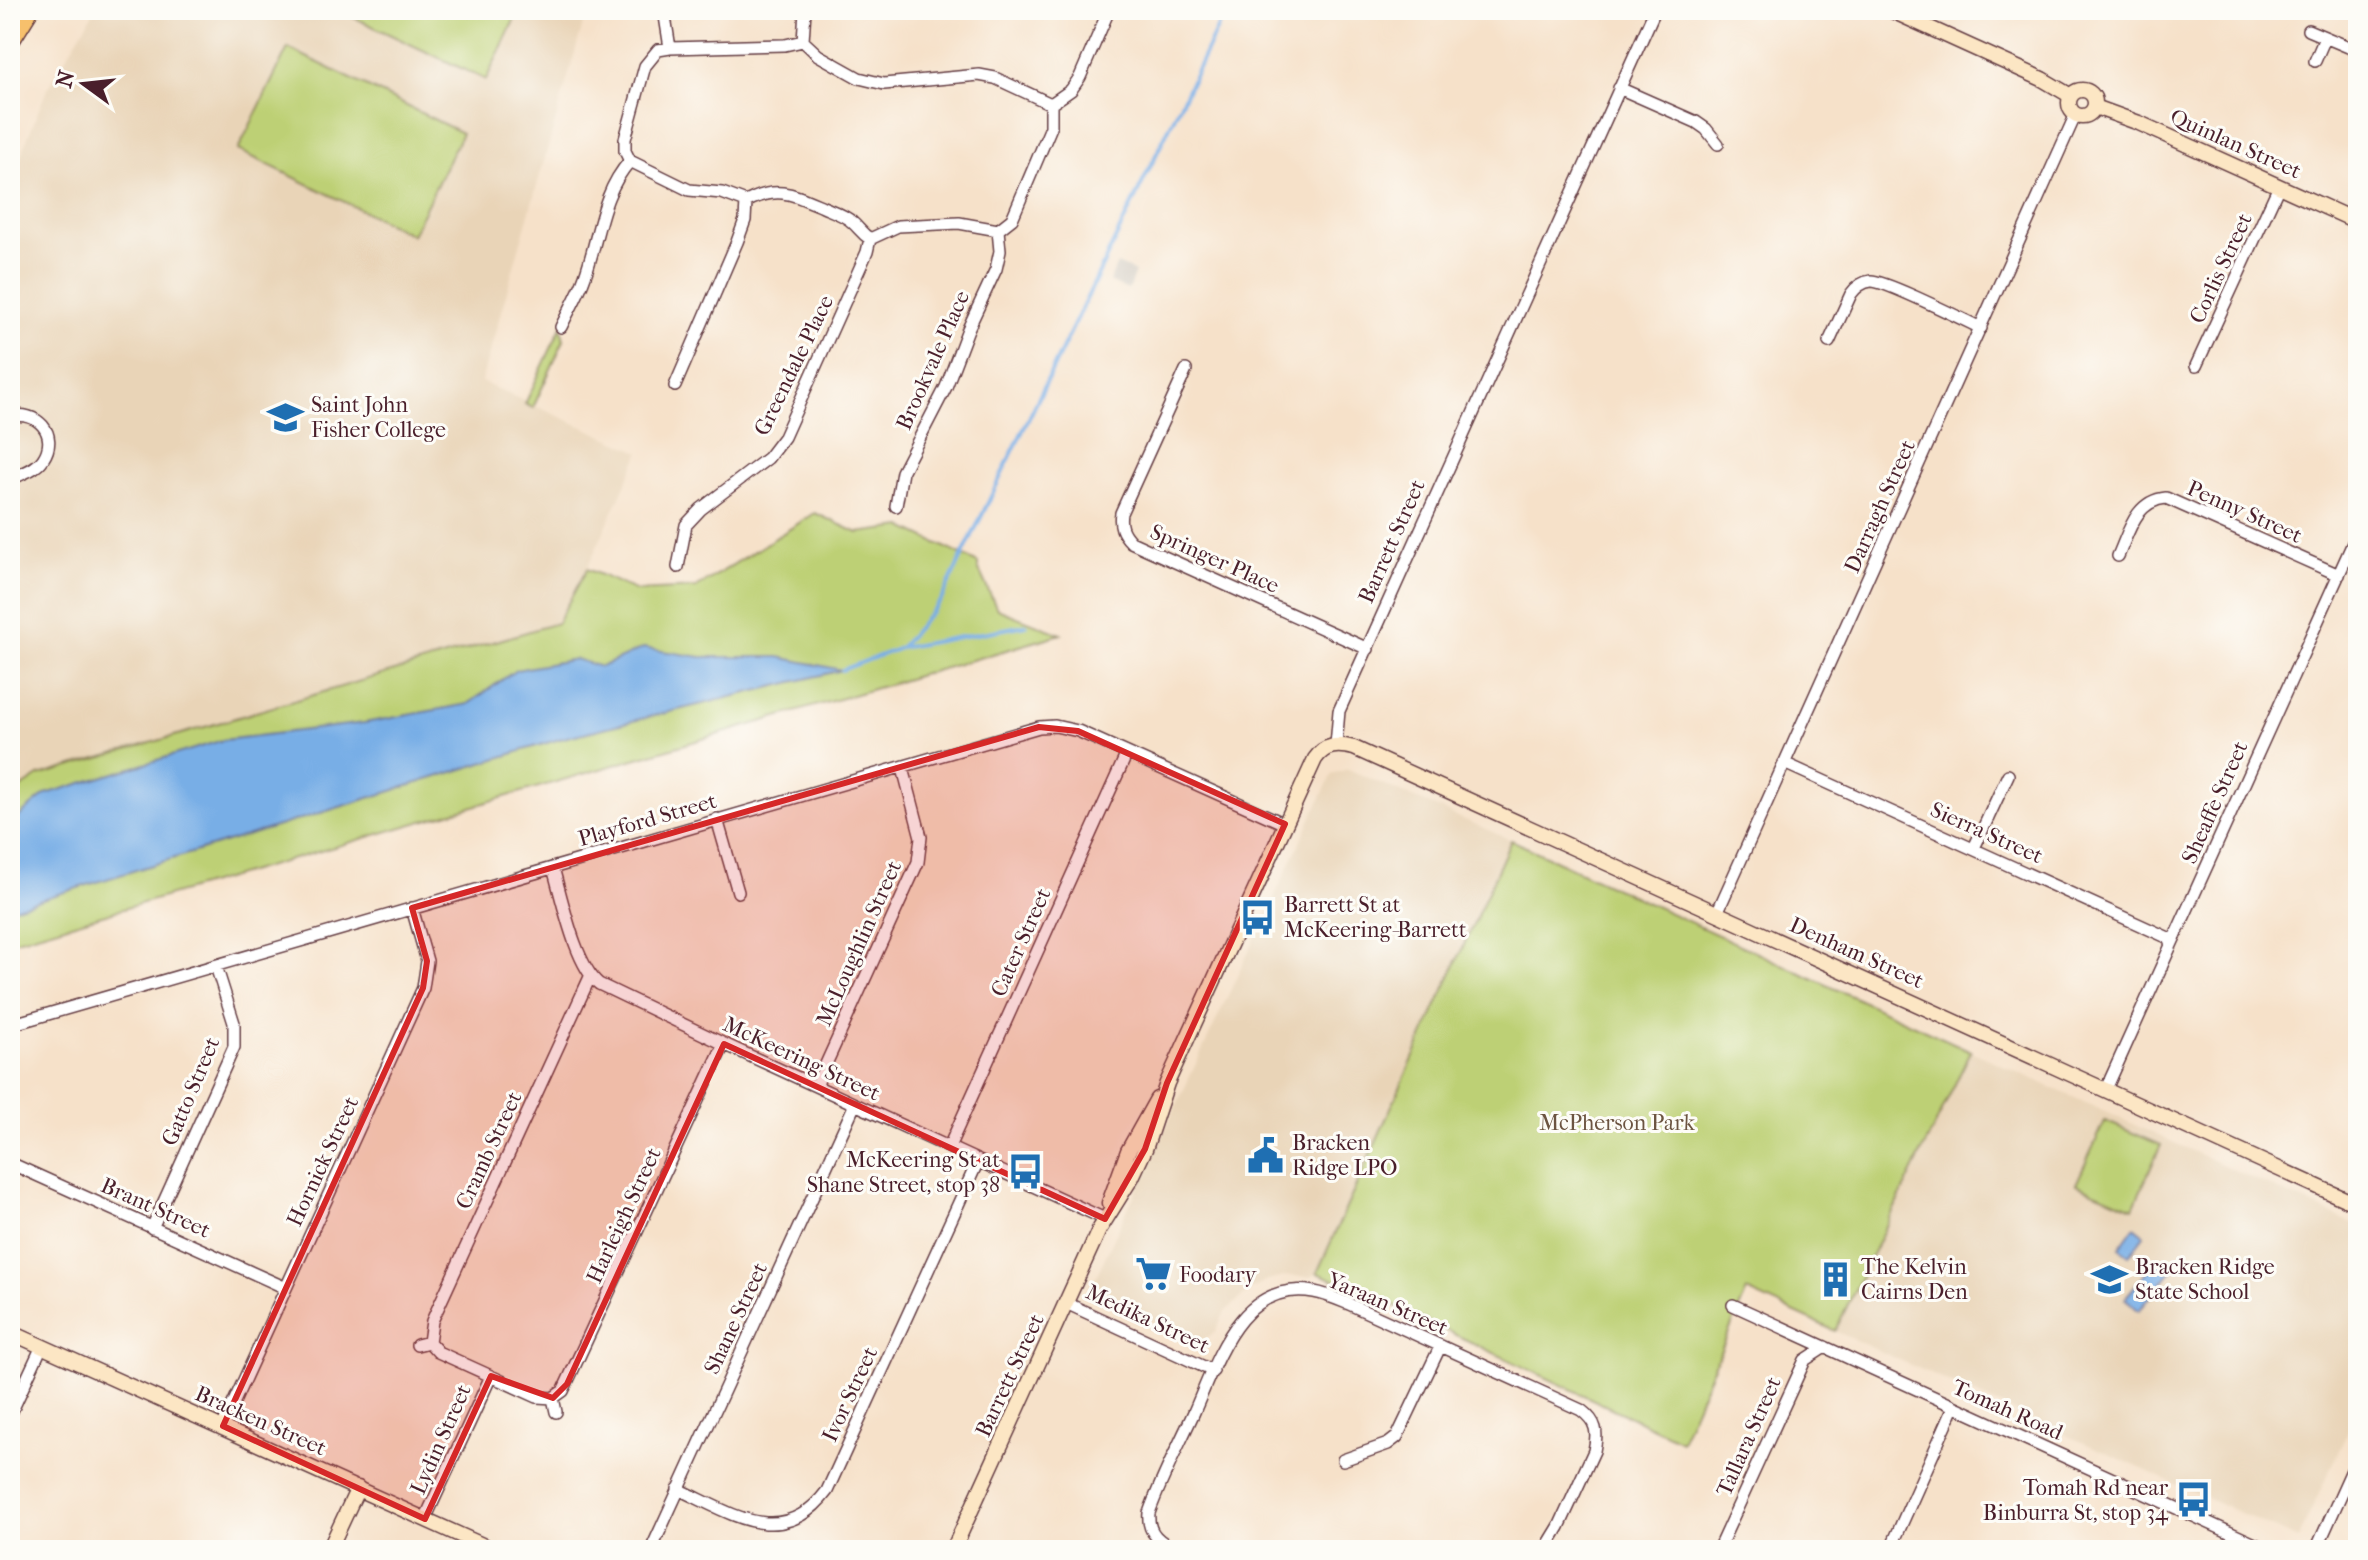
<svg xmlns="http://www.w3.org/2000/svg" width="2368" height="1560" font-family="'IM FELL French Canon',serif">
<rect width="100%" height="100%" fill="#fdfcf7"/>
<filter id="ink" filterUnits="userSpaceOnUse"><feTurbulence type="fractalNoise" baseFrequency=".0125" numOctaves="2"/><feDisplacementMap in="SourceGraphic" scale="16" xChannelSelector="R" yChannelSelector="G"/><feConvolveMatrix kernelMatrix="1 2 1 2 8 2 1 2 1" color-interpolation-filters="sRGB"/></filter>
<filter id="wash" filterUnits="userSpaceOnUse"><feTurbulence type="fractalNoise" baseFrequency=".006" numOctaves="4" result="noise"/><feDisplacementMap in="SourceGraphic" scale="32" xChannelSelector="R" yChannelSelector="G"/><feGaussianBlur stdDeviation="1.8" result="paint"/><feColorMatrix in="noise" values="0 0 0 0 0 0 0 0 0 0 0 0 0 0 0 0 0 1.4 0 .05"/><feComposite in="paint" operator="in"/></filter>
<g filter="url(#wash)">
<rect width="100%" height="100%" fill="#f6e1c9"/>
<path fill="#e9d4b7" d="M95,10H587L481,382L640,452L587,569L558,623L39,776L21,788L10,776V191L14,173L47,89Z
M1348,769L1511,840L1317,1273L1311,1277L1288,1276L1267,1281L1250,1290L1225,1312L1215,1332L1202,1341H1189L1100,1297L1093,1283L1332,774Z
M1971,1051L2358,1226V1409L2298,1539L1835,1331Z"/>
<path fill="#cbc3b8" d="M1117,264L1135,272L1128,290L1109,282Z"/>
<path fill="#bdd074" stroke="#847850" stroke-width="2" d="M338,10H519L486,80Z
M288,48L462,133L412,235L238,150Z
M561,327L564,340L533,408L525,404Z
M815,513L858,533L903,527L978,563V568L997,609L1061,634L10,942V776L21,788L39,776L557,623L587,569L637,591L696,588Z
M1511,840L1971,1051L1835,1331L1747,1291L1681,1441L1362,1291L1317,1273Z
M2105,1121L2161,1145L2133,1208L2076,1184Z"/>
<path fill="#78aee6" stroke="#616688" stroke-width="2" d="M643,648L701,657H779L842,670L563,738L10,909V824L46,794L223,740L364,723L468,704L516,670L575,659L601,667Z
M2134,1227L2144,1235L2129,1255L2119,1248Z
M2158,1258L2172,1270L2139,1311L2125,1298Z"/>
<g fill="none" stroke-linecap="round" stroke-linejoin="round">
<path stroke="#78aee6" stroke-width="4" d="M900,648L941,600L1226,10
M842,670L900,648L1026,625"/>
</g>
</g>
<g filter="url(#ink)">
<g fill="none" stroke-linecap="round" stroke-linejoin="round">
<defs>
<path id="street" d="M664,10L670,48
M2308,30L2358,51
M803,41L818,55L859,78L884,84L979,75L995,78L1051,104V127L1012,219L998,230L959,223L898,226L870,239C861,233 859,228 852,222C845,215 832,211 823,207C793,194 777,185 746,202L722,193L689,190L630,161L625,151V139L645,66L658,50L670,48L785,45Z
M803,41L805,10
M2315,61L2325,38
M1619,88L1696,122L1706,129L1718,144
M1051,104L1071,90L1080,77L1109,10
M561,327C569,310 579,294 585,276C599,237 601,193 630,161
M1829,342L1851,294C1856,287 1863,282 1871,281C1884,280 1964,320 1981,328
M2196,366L2279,186
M1186,370L1121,513C1119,525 1122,533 1131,542L1368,649
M675,386L737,242L745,220L746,202
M10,417C36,409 60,434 43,459C36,470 21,473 10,480
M896,506L902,472L946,387L968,329L996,269L1000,251L998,230
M2118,556C2129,532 2135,501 2166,498L2339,575
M678,567L686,525L701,509L768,458L784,437L867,252L870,239
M1336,745L1339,711L1655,10
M1784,763L2173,940
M717,819L738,892
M1974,848L2008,775
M553,868C562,898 575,965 599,984L724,1044L1105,1219
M1717,913L2076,114
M590,977L432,1321L429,1342L438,1352L537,1397L553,1398L563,1391L724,1044
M10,1025L1039,727L1055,726L1078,731L1285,824
M816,1086L918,862L921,837L903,768
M2106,1089L2358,532
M949,1147L1127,753
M10,1163L286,1288
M152,1228L234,1047V1023L216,966
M1066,1303L1213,1371
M1733,1305L2268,1550
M417,1345L429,1342
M553,1398L556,1412
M10,1415L42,1346
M223,1426L423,988L427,961L412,908
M1343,1460L1388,1444L1397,1437L1440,1347
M678,1489C731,1513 782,1551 827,1491L978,1161
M425,1519L491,1376
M651,1550L855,1104
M1177,1550C1160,1542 1147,1534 1149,1513C1161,1479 1179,1445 1194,1412C1217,1360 1241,1279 1314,1292C1326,1294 1337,1299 1349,1304L1581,1410C1597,1422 1598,1432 1594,1451L1559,1527L1545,1550
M1718,1550L1805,1360L1825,1347
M1890,1550L1954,1407
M2316,1550L2358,1457"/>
<path id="secondary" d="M1890,10L2042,79L2071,96
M2069 103a13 13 0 1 1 26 0a13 13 0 1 1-26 0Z
M2095,107L2139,123L2358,222
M1109,1203L1128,1151L1157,1099
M10,1332L493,1550
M329,1550L358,1488
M953,1550L1099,1230L1132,1177L1145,1149L1167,1083L1315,759C1325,744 1338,744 1354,748L2358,1205"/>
<path id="highway" d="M10,39L28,10"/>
</defs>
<use href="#street" stroke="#643c43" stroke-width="14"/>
<use href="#secondary" stroke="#643c43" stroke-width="17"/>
<use href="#highway" stroke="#643c43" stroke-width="23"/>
<use href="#street" stroke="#fff" stroke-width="11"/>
<use href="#secondary" stroke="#fce6c4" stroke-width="14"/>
<use href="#highway" stroke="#f7c06c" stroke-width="20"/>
</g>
</g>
<path fill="#d62828" fill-opacity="0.2" stroke="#d62828" stroke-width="6" stroke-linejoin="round" d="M1039,727L1078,731L1285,824L1167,1083L1145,1149L1105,1219L724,1044L567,1384L553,1398L491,1376L425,1519L223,1426L423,988L427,961L412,908Z"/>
<defs>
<symbol id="school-bare" viewBox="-9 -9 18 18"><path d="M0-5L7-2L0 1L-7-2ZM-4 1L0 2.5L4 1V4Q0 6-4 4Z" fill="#1f6fb2" stroke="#fdfcf7" stroke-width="2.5" paint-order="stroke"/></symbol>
<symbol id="bus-bare" viewBox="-9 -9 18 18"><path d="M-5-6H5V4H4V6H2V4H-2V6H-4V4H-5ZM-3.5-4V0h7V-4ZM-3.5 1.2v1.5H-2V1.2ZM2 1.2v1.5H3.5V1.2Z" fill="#1f6fb2" stroke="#fdfcf7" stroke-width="2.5" paint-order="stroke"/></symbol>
<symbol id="civic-bare" viewBox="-9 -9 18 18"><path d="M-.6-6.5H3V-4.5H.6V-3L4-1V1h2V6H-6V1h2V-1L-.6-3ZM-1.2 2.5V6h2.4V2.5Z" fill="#1f6fb2" stroke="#fdfcf7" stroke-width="2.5" paint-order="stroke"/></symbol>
<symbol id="supermarket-bare" viewBox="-9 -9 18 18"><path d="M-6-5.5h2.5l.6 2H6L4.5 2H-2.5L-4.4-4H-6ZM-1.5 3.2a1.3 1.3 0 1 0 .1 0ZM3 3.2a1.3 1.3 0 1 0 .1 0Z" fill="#1f6fb2" stroke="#fdfcf7" stroke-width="2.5" paint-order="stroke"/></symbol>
<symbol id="building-bare" viewBox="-9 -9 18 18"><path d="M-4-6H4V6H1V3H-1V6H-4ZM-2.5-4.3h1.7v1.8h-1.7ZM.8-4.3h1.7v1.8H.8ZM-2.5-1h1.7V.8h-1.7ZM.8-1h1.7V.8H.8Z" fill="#1f6fb2" stroke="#fdfcf7" stroke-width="2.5" paint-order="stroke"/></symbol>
</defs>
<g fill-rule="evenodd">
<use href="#school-bare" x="260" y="392" width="51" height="51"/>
<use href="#bus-bare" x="1232" y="892" width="51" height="51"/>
<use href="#civic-bare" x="1240" y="1130" width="51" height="51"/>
<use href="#bus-bare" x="1000" y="1146" width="51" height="51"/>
<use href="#supermarket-bare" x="1128" y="1248" width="51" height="51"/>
<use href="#building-bare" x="1810" y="1254" width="51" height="51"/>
<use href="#school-bare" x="2084" y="1254" width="51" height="51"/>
<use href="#bus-bare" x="2168" y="1474" width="51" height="51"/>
</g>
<g text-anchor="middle" stroke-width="6" stroke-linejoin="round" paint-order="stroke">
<g font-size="22" fill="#4a1f2b" stroke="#fdfcf7">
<text transform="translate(2236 143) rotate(24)" y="8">Quinlan Street</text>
<text transform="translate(2220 268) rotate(-65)" y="8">Corlis Street</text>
<text transform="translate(932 360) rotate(-66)" y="8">Brookvale Place</text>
<text transform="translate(793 365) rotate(-64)" y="8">Greendale Place</text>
<text transform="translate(1879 506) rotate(-66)" y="8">Darragh Street</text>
<text transform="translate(2245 511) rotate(24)" y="8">Penny Street</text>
<text transform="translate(1391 541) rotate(-66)" y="8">Barrett Street</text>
<text transform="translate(1215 558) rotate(24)" y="8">Springer Place</text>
<text transform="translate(2214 802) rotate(-66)" y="8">Sheaffe Street</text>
<text transform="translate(647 819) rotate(-16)" y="8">Playford Street</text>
<text transform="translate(1987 832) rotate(24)" y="8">Sierra Street</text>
<text transform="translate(1020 942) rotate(-66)" y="8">Cater Street</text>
<text transform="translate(858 943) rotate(-66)" y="8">McLoughlin Street</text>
<text transform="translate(1857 952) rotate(24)" y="8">Denham Street</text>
<text transform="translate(802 1058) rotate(25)" y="8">McKeering Street</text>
<text transform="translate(190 1091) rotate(-67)" y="8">Gatto Street</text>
<text transform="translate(488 1150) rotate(-65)" y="8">Cramb Street</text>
<text transform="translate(322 1161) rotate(-65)" y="8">Hornick Street</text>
<text transform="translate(156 1207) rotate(24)" y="8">Brant Street</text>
<text transform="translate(623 1215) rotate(-65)" y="8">Harleigh Street</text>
<text transform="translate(1388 1303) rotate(23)" y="8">Yaraan Street</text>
<text transform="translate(735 1318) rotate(-65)" y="8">Shane Street</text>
<text transform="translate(1148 1318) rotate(25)" y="8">Medika Street</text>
<text transform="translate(1009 1375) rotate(-65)" y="8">Barrett Street</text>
<text transform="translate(849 1394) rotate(-65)" y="8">Ivor Street</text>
<text transform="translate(2008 1409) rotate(24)" y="8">Tomah Road</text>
<text transform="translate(261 1420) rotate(24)" y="8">Bracken Street</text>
<text transform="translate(1748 1436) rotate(-66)" y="8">Tallara Street</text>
<text transform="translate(440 1439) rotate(-66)" y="8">Lydin Street</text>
</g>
<g font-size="22" fill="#4a1f2b" stroke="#fdfcf7" text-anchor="start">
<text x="311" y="412">Saint John<tspan x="311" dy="25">Fisher College</tspan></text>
<text x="1284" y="912">Barrett St at<tspan x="1284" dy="25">McKeering-Barrett</tspan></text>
<text x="1292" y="1150">Bracken<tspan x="1292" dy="25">Ridge LPO</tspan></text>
<text x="1000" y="1167" text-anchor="end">McKeering St at<tspan x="1000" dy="25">Shane Street, stop 38</tspan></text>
<text x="1861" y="1274">The Kelvin<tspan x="1861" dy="25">Cairns Den</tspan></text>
<text x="2135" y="1274">Bracken Ridge<tspan x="2135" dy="25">State School</tspan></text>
<text x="1179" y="1282">Foodary</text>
<text x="2168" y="1495" text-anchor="end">Tomah Rd near<tspan x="2168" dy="25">Binburra St, stop 34</tspan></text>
</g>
<g font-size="22" fill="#6c5441" stroke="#fdfcf7">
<text x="1617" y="1130">McPherson Park</text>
</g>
</g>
<rect width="2368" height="1560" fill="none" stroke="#fdfcf7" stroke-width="40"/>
<g transform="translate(84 84) rotate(285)" stroke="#fdfcf7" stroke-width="6" paint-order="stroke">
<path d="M0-6L14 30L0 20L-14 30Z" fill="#4a1f2b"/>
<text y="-12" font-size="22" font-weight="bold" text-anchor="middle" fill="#4a1f2b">N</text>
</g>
</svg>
